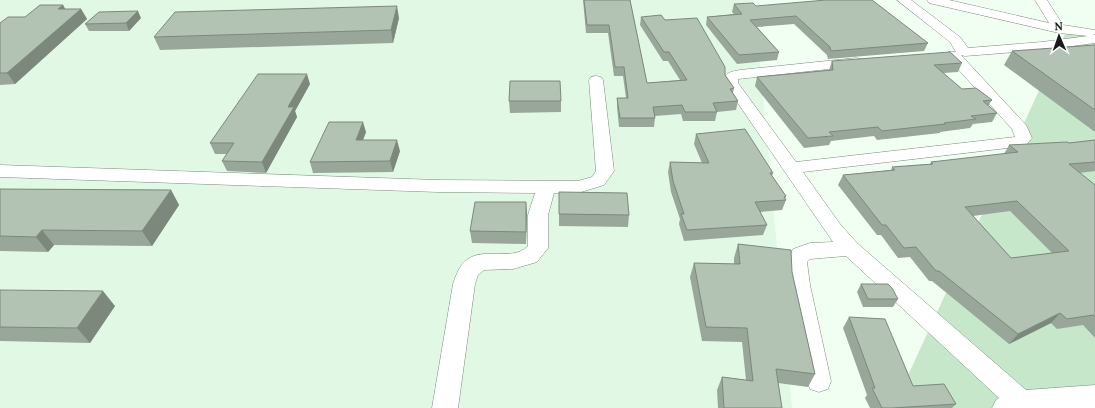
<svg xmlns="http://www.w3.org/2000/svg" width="1095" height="408" font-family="Lora,serif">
<rect width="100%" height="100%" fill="#f1fff2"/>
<path fill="#e1f9e4" d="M0,0H754L792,408H0Z"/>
<path fill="#c6e7ca" d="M1095,32V408H893L1065,34Z"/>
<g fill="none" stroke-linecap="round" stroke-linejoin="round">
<defs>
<path id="minor" d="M897,0H911L960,37L968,48L1042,42L1088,36L1059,33L929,3L927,0H949L1049,23L1035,0H1047L1063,25L1095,30V34L1093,35H1095V43L1042,50L965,56L961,55L1026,125L1032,138L1025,146L803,172L840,224L857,243L1026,390L1095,385V408H992L996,400L999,398L846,256L810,259L807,262L810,285L831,381L828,389L819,392L810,389L807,381L788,285L787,262L793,249L810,243L833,242L724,83C724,72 731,72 740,70L856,58L861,59L863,62L861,65L856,66L738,79V83L796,162L1015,137L1012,129L948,58L946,55L948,52H956L950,42Z
M596,76L601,77L603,80L614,171L604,185L578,193H554L548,215V248L537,262L513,269L484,270L478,275L475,284L458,408H432L453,284C455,278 457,272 461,266C478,242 511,264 528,246V215L535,193L438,192L0,177V165L438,180L578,181L592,177L596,171L589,80L591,77Z"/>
</defs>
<use href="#minor" stroke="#7b8b7d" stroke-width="1"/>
<use href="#minor" fill="#fff" fill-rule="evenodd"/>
</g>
<path fill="#99a79a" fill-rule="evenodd" d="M583,0H630L647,83L680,80L668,61H663L640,25L641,17L665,20L725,75L734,88L733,93L738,101L736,110L717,112L715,121H683L681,114L655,116V118L654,127H619L617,107V98H626L623,76H614L608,33H586Z
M734,4L756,6L928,43L924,51L828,59L827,55L794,24L757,27L779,52L777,60L737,64L706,25L707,17L734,14L732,12Z
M63,5L65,9H81L87,19L15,84L0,85V23L25,17Z
M141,18L129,31H89L85,24Z
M399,18L393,43L160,50L154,37Z
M1095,45V132L1004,65L1012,51Z
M832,61L962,63L958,72L943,73L962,89L992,100L988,106L997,113L992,122L973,124L970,128L940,132V133L877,140L874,136L831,141L829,145L804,148L755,86L757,77L829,70Z
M310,84L295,111L297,117L266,173L227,171L222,161L227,154H215L210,143Z
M509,101H561V112L510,113Z
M366,132L363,140L400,151L393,172L313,173L310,162Z
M696,134L773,173L772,176L786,196L785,199L786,200L782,210L760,212L767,225L763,235L684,241L679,224L680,219L671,192L668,172L670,162L702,163L694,144Z
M1095,140V171L1079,173L1095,185V338L1083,325L1057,329L1051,323L1009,344L932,281H929L910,257L898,258L881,235H877L838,185L843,175L891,170L892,167L930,164L931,162L1004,154L1009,145L1069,143ZM1010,211L1052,253L1011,258L973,216Z
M0,189L171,190L179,205L152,246L54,245L48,252L0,251Z
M559,192L629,215L628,227L559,226Z
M526,202V244L472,243L470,231Z
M738,244L792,272L815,374L808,387L778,383L782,408H718L717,390L722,377L746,380L742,342L702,341L690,277L694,263L734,264V258Z
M861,284L898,299L893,307H863L857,292Z
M0,290L115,306L90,343L0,341Z
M849,317L913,386L956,404L952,408H870L865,398L867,395L843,328Z"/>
<path fill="#7d887d" d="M63,5L69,16L58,9Z
M397,6L399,18L393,43L391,30Z
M81,9L87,19L15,84L7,73Z
M138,11L141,18L129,31L126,23Z
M307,74L310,84L295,111L297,117L266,173L262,162L288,107Z
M363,122L366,132L359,150L356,140Z
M397,140L400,151L393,172L390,161Z
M171,190L179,205L152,246L142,231Z
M526,202L527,214L526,244Z
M42,230L54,245L48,252L36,237Z
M103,291L115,306L90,343L77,328Z
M1060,313L1051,323L1009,344L1018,334Z"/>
<path fill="#b2c2b3" stroke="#7d887d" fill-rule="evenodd" d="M584,0H630L647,83L687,80L669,52H664L641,17L661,15L665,20L697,18L725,67V75L734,88L730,89L738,101L713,103L717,112H685L682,105L653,107L655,118H620L617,98H628L624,67H615L609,25H587Z
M826,0H872L928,43L831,51L830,47L796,16L750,20L779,52L739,55L707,17L742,14L734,4L753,3L756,6Z
M40,5H63L58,9H81L7,73H0V23L8,17H25Z
M397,6L391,30L154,37L175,12Z
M138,11L126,23L85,24L99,12Z
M1095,45V110L1012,51Z
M950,52L962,63L934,65L962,89L976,88L992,100L983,101L997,113L971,116L976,119L944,123L945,124L882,131L878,127L829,132L833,136L808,138L757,77L833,70L832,61Z
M258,74H307L288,107H294L262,162L222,161L234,143H210Z
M510,81H560L561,101H509Z
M329,122H363L356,140H397L390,161L310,162Z
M745,129L773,173H770L786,196L784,197L786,200L755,202L767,225L687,230L681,214H684L673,181L670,162L709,163L696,134Z
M1095,140V162L1069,164L1095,185V317L1093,315L1067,319L1060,313L1018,334L939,271H936L916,247L904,248L886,225H882L843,175L895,170L892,167L933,164L931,162L1018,152L1009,145L1067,142L1069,143ZM1017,201L1069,251L1011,258L965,207Z
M0,189L171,190L142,231L42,230L36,237L0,236Z
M559,192L627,193L629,215L559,214Z
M475,202H526V232L470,231Z
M738,244L791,250L792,272L815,374L776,369L782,408H724L722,377L753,381L747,328L706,327L694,263L740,264Z
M861,284H888L892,288L898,299H868Z
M0,290L103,291L77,328L0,327Z
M849,317L885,319L913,386L944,384L956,404L892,408H882L872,388H875Z"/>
<g transform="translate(1059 36) rotate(358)" stroke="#ffffff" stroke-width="3" paint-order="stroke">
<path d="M0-3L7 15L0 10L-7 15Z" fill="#171d18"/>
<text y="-6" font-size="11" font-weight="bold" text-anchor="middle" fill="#171d18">N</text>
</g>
</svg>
